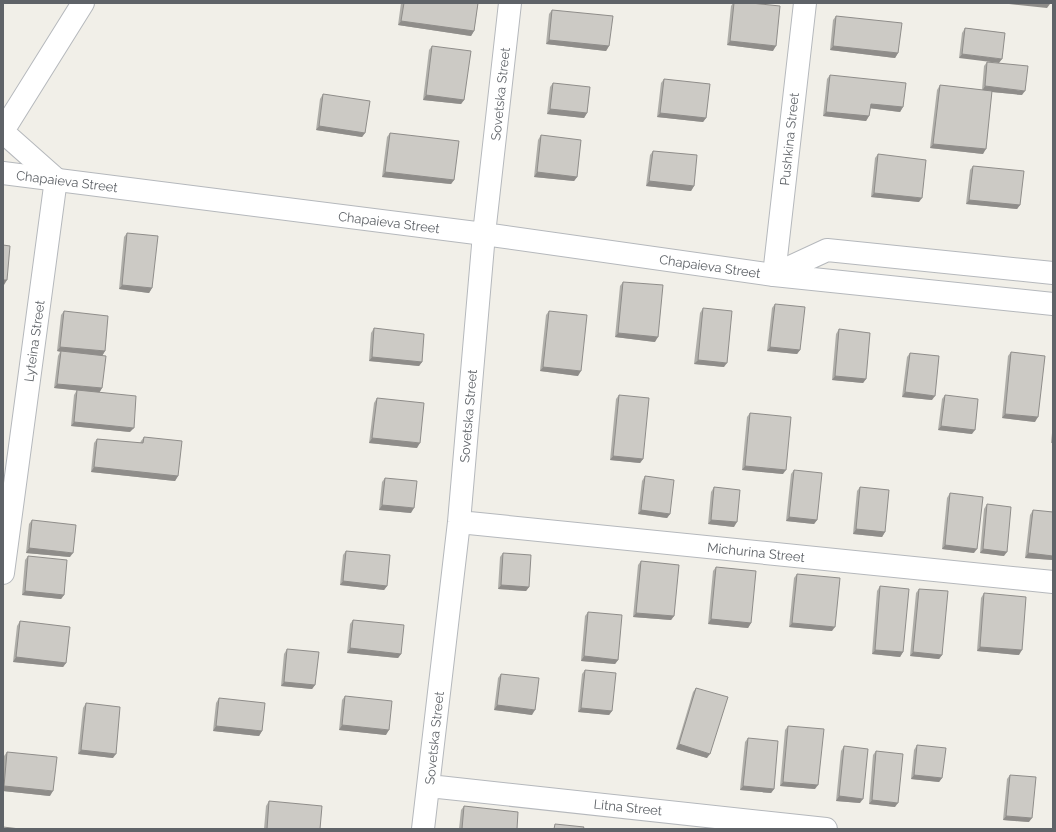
<svg xmlns="http://www.w3.org/2000/svg" width="1056" height="832" font-family="Raleway,sans-serif">
<rect width="100%" height="100%" fill="#f1efe8"/>
<g fill="none" stroke-linecap="round" stroke-linejoin="round">
<defs>
<path id="minor" d="M3,131L83,3
M3,132L56,179L3,573
M774,275L805,3
M459,522L1053,582
M429,786L826,829
M423,829L459,522L484,234"/>
<path id="tertiary" d="M3,173L484,234L774,275L1053,304
M484,234L510,3
M775,274L827,250L1053,273"/>
</defs>
<use href="#minor" stroke="#b5b8bc" stroke-width="24"/>
<use href="#tertiary" stroke="#b5b8bc" stroke-width="24"/>
<use href="#minor" stroke="#fff" stroke-width="22"/>
<use href="#tertiary" stroke="#fff" stroke-width="22"/>
</g>
<path fill="#afaea9" d="M401,3H478L474,31L471,36L398,25Z
M733,3H751L773,51L727,45L731,6Z
M552,10L609,46L606,51L546,44L549,14Z
M836,16L898,53L895,58L830,50L833,20Z
M965,28L1005,33L959,58L962,33Z
M432,46L464,100L461,104L423,100L429,50Z
M987,62L1022,95L992,92L983,154L930,148L937,90L940,85L982,90L984,66Z
M830,75L903,107L900,112L870,108L869,116L866,121L823,116L827,79Z
M664,79L706,118L703,122L657,117L661,83Z
M553,83L587,113L584,118L547,114L550,87Z
M323,94L365,133L362,137L316,130L320,99Z
M390,133L454,180L451,184L382,177L387,137Z
M541,135L577,177L574,181L534,177L538,140Z
M653,151L694,186L691,191L646,186L650,155Z
M878,154L919,202L871,197L875,158Z
M973,166L1020,205L1017,209L966,204L970,170Z
M127,233L152,288L149,293L119,289L124,237Z
M623,282L655,342L615,337L620,286Z
M775,304L800,350L797,354L767,351L772,308Z
M703,308L724,367L694,364L700,313Z
M64,311L105,351L102,356V388L99,393L130,432L71,426L74,395L77,390L54,388L58,356L60,352L57,351L61,315Z
M549,311L578,376L540,371L546,315Z
M374,328L422,362L419,366L369,361L371,333Z
M839,329L866,379L863,383L832,380L836,334Z
M1011,352L1035,422L1002,418L1008,356Z
M910,353L932,400L902,397L907,357Z
M619,395L643,459L640,463L610,460L616,399Z
M945,395L972,434L938,430L942,399Z
M377,398L417,448L369,443L374,403Z
M750,413L783,474L742,470L747,417Z
M1053,423V443H1051Z
M144,437L178,476L175,481L91,472L94,443L97,439L140,443L141,441Z
M794,470L817,520L814,524L786,521L791,474Z
M645,476L670,514L667,518L638,514L642,481Z
M385,478L411,513L379,510L382,482Z
M714,487L734,527L708,524L711,492Z
M860,487L885,532L882,537L853,534L857,491Z
M950,493L974,553L942,549L947,498Z
M987,504L1004,556L980,553L984,509Z
M1033,510L1053,560L1025,558L1030,515Z
M32,520L70,557L26,553L29,524Z
M346,551L387,586L384,590L340,585L343,555Z
M503,553L529,587L526,591L498,589L500,557Z
M28,556L64,595L61,599L22,595L25,560Z
M641,561L674,616L671,620L633,617L638,565Z
M716,567L751,623L748,628L708,624L713,571Z
M797,574L832,631L789,627L794,578Z
M880,586L903,652L900,657L872,654L877,591Z
M919,589L942,655L939,659L910,656L916,593Z
M984,593L1019,655L977,651L981,598Z
M588,612L618,660L615,664L581,661L585,616Z
M353,620L401,654L398,658L347,653L350,624Z
M20,621L66,663L63,667L13,662L17,626Z
M287,649L315,685L312,689L281,686L284,654Z
M585,670L612,711L609,715L578,712L582,674Z
M501,674L532,715L494,710L498,678Z
M696,688L707,758L676,749L693,692Z
M345,696L386,735L339,730L342,700Z
M219,698L262,731L259,736L213,731L216,703Z
M86,703L113,758L78,754L83,708Z
M788,726L815,789L780,786L785,730Z
M748,738L774,789L771,793L740,790L745,742Z
M917,745L942,778L939,782L911,779L914,750Z
M844,746L860,803L836,801L841,751Z
M876,751L895,807L869,804L873,755Z
M7,752L50,796L3,791V766L4,756Z
M1010,775L1029,822L1003,820L1007,779Z
M269,801L320,829H264L266,806Z
M464,806L517,829H459L461,810Z"/>
<path fill="#8f8d8a" d="M755,3H768L767,4Z
M1010,3H1044L1050,4L1047,8L1009,4Z
M401,21L474,31L471,36L398,25Z
M549,40L609,46L606,51L546,44Z
M730,41L776,46L773,51L727,45Z
M833,46L898,53L895,58L830,50Z
M962,54L1002,59L999,63L959,58Z
M985,86L1025,91L1022,95L982,91Z
M426,95L464,100L461,104L423,100Z
M871,104L903,107L900,112L868,108Z
M550,109L587,113L584,118L547,114Z
M826,112L869,116L866,121L823,116Z
M660,113L706,118L703,122L657,117Z
M319,126L365,133L362,137L316,130Z
M933,144L986,149L983,154L930,148Z
M385,172L454,180L451,184L382,177Z
M537,172L577,177L574,181L534,177Z
M649,181L694,186L691,191L646,186Z
M874,193L922,198L919,202L871,197Z
M969,200L1020,205L1017,209L966,204Z
M3,280H7L4,285H3Z
M122,285L152,288L149,293L119,289Z
M618,333L658,337L655,342L615,337Z
M60,347L105,351L102,356L57,351Z
M770,347L800,350L797,354L767,351Z
M372,357L422,362L419,366L369,361Z
M698,360L727,363L724,367L694,364Z
M543,367L581,371L578,376L540,371Z
M835,376L866,379L863,383L832,380Z
M57,384L102,388L99,393L54,388Z
M905,392L935,396L932,400L902,397Z
M1005,414L1038,417L1035,422L1002,418Z
M74,422L134,428L130,432L71,426Z
M941,426L975,430L972,434L938,430Z
M372,438L420,443L417,448L369,443Z
M613,456L643,459L640,463L610,460Z
M745,466L786,470L783,474L742,470Z
M94,467L178,476L175,481L91,472Z
M382,505L414,508L411,513L379,510Z
M641,510L670,514L667,518L638,514Z
M789,517L817,520L814,524L786,521Z
M711,520L737,522L734,527L708,524Z
M856,529L885,532L882,537L853,534Z
M945,545L977,549L974,553L942,549Z
M29,548L73,553L70,557L26,553Z
M983,549L1007,552L1004,556L980,553Z
M1028,553L1053,556V560L1025,558Z
M343,581L387,586L384,590L340,585Z
M501,585L529,587L526,591L498,589Z
M25,591L64,595L61,599L22,595Z
M636,613L674,616L671,620L633,617Z
M711,619L751,623L748,628L708,624Z
M792,623L835,627L832,631L789,627Z
M980,647L1022,650L1019,655L977,651Z
M350,648L401,654L398,658L347,653Z
M875,650L903,652L900,657L872,654Z
M913,652L942,655L939,659L910,656Z
M584,656L618,660L615,664L581,661Z
M16,657L66,663L63,667L13,662Z
M284,682L315,685L312,689L281,686Z
M497,705L535,710L532,715L494,710Z
M581,708L612,711L609,715L578,712Z
M342,725L389,730L386,735L339,730Z
M216,726L262,731L259,736L213,731Z
M679,744L710,754L707,758L676,749Z
M81,750L116,754L113,758L78,754Z
M914,775L942,778L939,782L911,779Z
M783,782L818,785L815,789L780,786Z
M4,786L53,791L50,796L3,791Z
M743,786L774,789L771,793L740,790Z
M839,796L863,799L860,803L836,801Z
M872,800L898,803L895,807L869,804Z
M1006,816L1032,818L1029,822L1003,820Z"/>
<path fill="#cccac5" stroke="#8f8d8a" d="M404,3H478L474,31L401,21Z
M734,3H751L780,6L776,46L730,41Z
M552,10L613,16L609,46L549,40Z
M836,16L902,23L898,53L833,46Z
M965,28L1005,33L1002,59L962,54Z
M432,46L471,51L464,100L426,95Z
M987,62L1028,66L1025,91L985,86Z
M830,75L906,83L903,107L871,104L869,116L826,112Z
M664,79L710,84L706,118L660,113Z
M553,83L590,87L587,113L550,109Z
M940,85L992,91L986,149L933,144Z
M323,94L370,101L365,133L319,126Z
M390,133L459,141L454,180L385,172Z
M541,135L581,140L577,177L537,172Z
M653,151L697,155L694,186L649,181Z
M878,154L926,160L922,198L874,193Z
M973,166L1024,171L1020,205L969,200Z
M127,233L158,236L152,288L122,285Z
M3,245L10,246L7,280H3Z
M623,282L663,285L658,337L618,333Z
M775,304L805,307L800,350L770,347Z
M703,308L732,311L727,363L698,360Z
M64,311L108,316L105,351L60,347Z
M549,311L587,315L581,371L543,367Z
M374,328L424,334L422,362L372,357Z
M839,329L870,333L866,379L835,376Z
M61,351L106,356L102,388L57,384Z
M1011,352L1045,356L1038,417L1005,414Z
M910,353L939,356L935,396L905,392Z
M77,390L136,396L134,428L74,422Z
M619,395L649,398L643,459L613,456Z
M945,395L978,399L975,430L941,426Z
M377,398L424,403L420,443L372,438Z
M750,413L791,417L786,470L745,466Z
M144,437L182,441L178,476L94,467L97,439L143,443Z
M794,470L822,473L817,520L789,517Z
M645,476L674,480L670,514L641,510Z
M385,478L417,481L414,508L382,505Z
M714,487L740,490L737,522L711,520Z
M860,487L889,490L885,532L856,529Z
M950,493L983,497L977,549L945,545Z
M987,504L1011,507L1007,552L983,549Z
M1033,510L1053,512V556L1028,553Z
M32,520L76,525L73,553L29,548Z
M346,551L390,555L387,586L343,581Z
M503,553L531,555L529,587L501,585Z
M28,556L67,560L64,595L25,591Z
M641,561L679,565L674,616L636,613Z
M716,567L756,571L751,623L711,619Z
M797,574L840,578L835,627L792,623Z
M880,586L909,589L903,652L875,650Z
M919,589L948,591L942,655L913,652Z
M984,593L1026,597L1022,650L980,647Z
M588,612L622,615L618,660L584,656Z
M353,620L404,625L401,654L350,648Z
M20,621L70,627L66,663L16,657Z
M287,649L319,652L315,685L284,682Z
M585,670L616,673L612,711L581,708Z
M501,674L539,678L535,710L497,705Z
M696,688L728,697L710,754L679,744Z
M345,696L392,701L389,730L342,725Z
M219,698L265,703L262,731L216,726Z
M86,703L120,707L116,754L81,750Z
M788,726L824,729L818,785L783,782Z
M748,738L778,741L774,789L743,786Z
M917,745L946,748L942,778L914,775Z
M844,746L868,749L863,799L839,796Z
M876,751L903,754L898,803L872,800Z
M7,752L57,757L53,791L4,786Z
M1010,775L1036,777L1032,818L1006,816Z
M269,801L322,806L320,829H267Z
M464,806L518,812L517,829H462Z
M555,824L584,827L583,829H554Z
M3,827L20,829H3Z"/>
<g text-anchor="middle" stroke-width="3.5" stroke-linejoin="round" paint-order="stroke">
<g font-size="13" fill="#5f6368" stroke="#fff">
<text transform="translate(500 94) rotate(-84)" y="5">Sovetska Street</text>
<text transform="translate(789 139) rotate(-84)" y="5">Pushkina Street</text>
<text transform="translate(67 181) rotate(7)" y="5">Chapaieva Street</text>
<text transform="translate(389 222) rotate(7)" y="5">Chapaieva Street</text>
<text transform="translate(710 266) rotate(8)" y="5">Chapaieva Street</text>
<text transform="translate(34 341) rotate(-82)" y="5">Lyteina Street</text>
<text transform="translate(468 416) rotate(-85)" y="5">Sovetska Street</text>
<text transform="translate(756 552) rotate(6)" y="5">Michurina Street</text>
<text transform="translate(434 738) rotate(-84)" y="5">Sovetska Street</text>
<text transform="translate(628 807) rotate(6)" y="5">Litna Street</text>
</g>
</g>
<rect width="1056" height="832" fill="none" stroke="#5f6368" stroke-width="8"/>
</svg>
